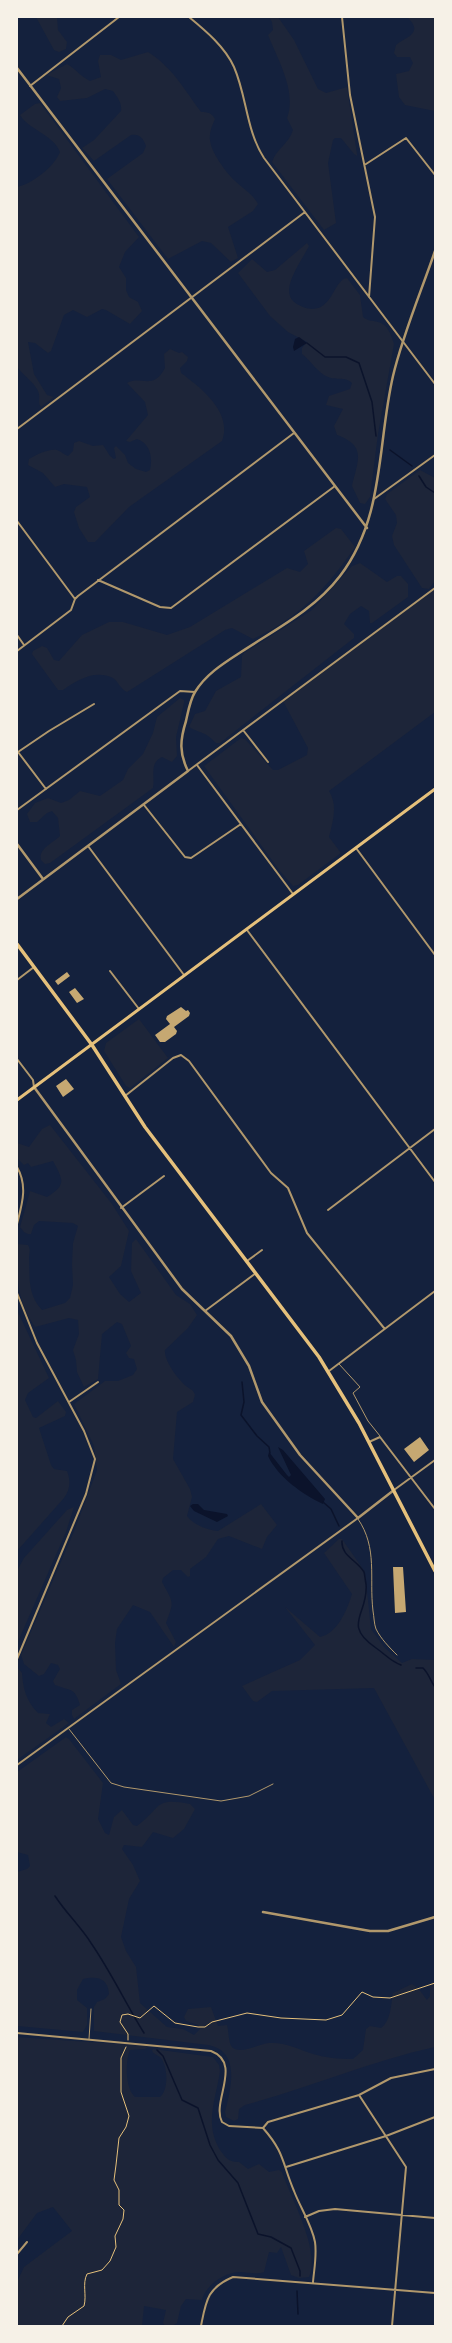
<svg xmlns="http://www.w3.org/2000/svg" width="452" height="2343" font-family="'IBM Plex Sans',sans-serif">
<rect width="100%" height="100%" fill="#14213d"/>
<path fill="#1d2539" d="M36,17H57L58,30L67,42L66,49L59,52L54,50Z
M269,17H278L294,40L318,89L326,93L347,87L357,154V156L354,154L341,138H335L333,140L328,163L336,223L324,230L272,162C276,149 289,144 293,130L287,118C297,92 278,60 268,35L273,30L272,22Z
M407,17H435V111L405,105L399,97L396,74L409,71L413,63L410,57H397L394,53L396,45C405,37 425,34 407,17Z
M148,52C171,66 185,90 201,112C208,112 212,113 215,119C212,126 209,132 210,140C211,152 225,171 234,180C242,188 252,193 258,204L253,211L228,227L238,258L231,262L211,243L202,241L168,259L107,179L143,153L146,146C143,138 140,134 131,135L94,161L82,148L94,140L121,111C122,103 118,98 113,91L105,89L87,98L60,101L57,97L61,88L59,79L46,75L67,64C76,69 81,77 90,81L101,77L98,61L100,55H111L121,60Z
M40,103L139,237L125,252L119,267L126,278V290L129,297L138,302L142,311L130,324L106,310L102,309L87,317L73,310L64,315L51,351L48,353L35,343L28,342L34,374L47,395L54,397L41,407C37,403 41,397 38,391C33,381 24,376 17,367V187C32,184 54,167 60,152C54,135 29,130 20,115L35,104Z
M307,243L309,246C303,259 280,288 293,301C296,304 299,305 303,307C332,318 333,279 347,278L360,295L363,317C369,322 372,320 378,322C388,324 391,335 394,344L378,434L370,497L365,504L360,503L352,486C357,462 368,446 337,435L334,426L343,409L326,405L329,396L350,389L352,383C346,376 336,381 328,377C318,373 311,361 302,354V348L307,342L288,332L270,316L238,273L252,259L267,272L275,270Z
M170,349L179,353L182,352L188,357L187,361L180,368L181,373C200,387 233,412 222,441L129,507L95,542H88L79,528L74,512L76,507L90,497L87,487L64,484L55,487L43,473L28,465L29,459C35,455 50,448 57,450C61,451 64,455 68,456L73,451L74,443L79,441L93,446L103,445L110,456L114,459L116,458L114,448L116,446L125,455L128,463L136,469L146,472L150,470C153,458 150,443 137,439L130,442L126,441L148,415L145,402L127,383C141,375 153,391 165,368L164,354Z
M420,470L435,478V581L429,589L422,588L394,545L392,536L397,523L396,515L385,499L387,494Z
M336,528L341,529L355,547C327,588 299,618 253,639L232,628L225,630L127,692C120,689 119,682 113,678C95,669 77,680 63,690H58L32,654L33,651L42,646L47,648L54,660L59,661L82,635L109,622H123L167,635L190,627L287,568L300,572L308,564L304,551Z
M360,563L387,582L397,576H401L408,584V597L372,623H370L369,611L361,606L350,614L344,624L354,634V638L220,743H216C205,731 201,734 189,727L195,714L205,711L216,691L241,677L242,656L244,653L312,610L352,566Z
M435,588V712L329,791C338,805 333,821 329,837L341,853L298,885L293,886L279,870L204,766L241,738L245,739L273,770H278L307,755L308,748L283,701Z
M180,698L184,700V703L176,737L177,756L172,762L162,757C149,763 155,776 153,788L50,863L45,864L41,860C38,849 53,843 60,836L58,818L52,811L47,813L37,822H30L27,814L35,803L48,798L61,803L69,800L80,791L100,796L123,780L128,769L143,754L153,733L157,717Z
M139,1019L168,1058L130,1088L126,1086L104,1051L106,1043Z
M50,1125L112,1204L129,1231L121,1266L109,1277L120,1294L129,1302L141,1293L131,1271L132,1243L136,1239L176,1295L190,1304L197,1315L188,1328L165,1350C164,1361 178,1379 186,1386C191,1390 193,1389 195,1395L193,1402L177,1412L173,1459L190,1489L192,1497L187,1516C194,1525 207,1530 218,1531L261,1504L277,1525L267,1537L262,1549L229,1536L218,1539L206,1557L190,1569V1576L188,1577L181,1570H173L163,1578L162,1582C174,1604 174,1601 166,1623L176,1642L174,1647L150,1612L133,1605L117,1629L115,1643L116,1670L121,1684L74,1719L72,1715V1710L80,1705C75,1687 70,1691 55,1685L53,1681L60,1669L58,1665L51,1663L44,1674L39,1676L24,1664L21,1655L75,1529L97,1470L94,1446L74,1404L105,1381H118L133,1375L137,1369L134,1359L129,1358L126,1353L131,1346L122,1324L117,1322L102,1334L98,1379L84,1387L77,1372L76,1360L73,1350L79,1334L78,1320L69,1318L35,1327C16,1300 17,1276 17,1244L28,1245C31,1250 29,1253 29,1258C30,1277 27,1294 42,1310L65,1303L70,1298L73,1285L72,1264L73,1243L78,1226L73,1223L39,1221L34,1225L31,1234H28L24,1232L20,1227L30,1191L47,1197C67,1185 63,1180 53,1161L31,1167L28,1163L24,1165L17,1158V1143L29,1147L42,1129Z
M17,1310L49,1378L28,1393L25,1400L33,1417L36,1418L58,1401L66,1412L65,1416L39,1428L51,1465L54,1469L67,1471C71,1481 70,1490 64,1498L17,1551Z
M74,1507L66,1532L17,1644L18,1569L24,1558L67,1510Z
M339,1539H342L365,1572L371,1629L385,1648L402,1663L412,1659L435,1660V1800L374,1688L272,1691L257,1702L253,1701L242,1686L300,1660L315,1645L285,1607L320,1637C338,1633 347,1610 352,1594L324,1553Z
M17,1667L22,1673C23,1688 26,1701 38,1713L50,1714L46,1723L51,1727L64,1719L69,1723L17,1760Z
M66,1737L69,1739L103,1783L98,1819L105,1833L109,1835L114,1817L122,1810L133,1825L137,1826C162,1808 153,1797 190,1804L195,1809L184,1829L173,1838L153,1832L142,1847L124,1845L122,1849L133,1865L140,1881L129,1899L121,1937L126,1951L136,1967L140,2003L167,2027L183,2029L194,2035L200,2029L198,2025L186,2021L184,2017L188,2009L211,2007L218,2026L227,2025C229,2031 228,2044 233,2048C241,2054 259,2044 269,2043C285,2042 298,2049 313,2054C326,2058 339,2059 353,2059L363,2050L366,2029L370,2026L381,2028C391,2021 391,2004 393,1993L412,1984L418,1988L427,2000L430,1996V1984L435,1981V2047C370,2061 309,2088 245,2105L239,2109L238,2119L234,2121L226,2117L225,2112C231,2088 241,2051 208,2045L94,2031V2007L97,2002L105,1999L109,1994C108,1977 96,1976 83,1979L77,1990V2000L87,2008V2025L83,2032L17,2026V1872L27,1869L30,1866L28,1855L17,1852V1772Z
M17,2037L146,2046L148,2047L145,2049L130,2050C125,2062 125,2088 135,2097H160C169,2090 168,2065 160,2057C157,2055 154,2054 152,2051L153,2049L213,2057L219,2065L220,2071C216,2099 204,2124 220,2150C226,2158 228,2162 239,2162L248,2169L259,2164L269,2172L279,2170L282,2172C291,2198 321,2251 309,2277L299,2278L291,2275L281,2247L277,2253L269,2252L264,2272C256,2275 247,2272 239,2272C223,2273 206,2285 202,2300L186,2299L181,2306L177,2323L172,2326H165L163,2323L166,2310L144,2306L142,2326H17V2282L24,2267L72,2231L53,2207L37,2213L17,2240Z"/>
<path fill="#0b132b" d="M299,337L307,343L294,351L293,347L295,339Z
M278,1447L283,1450L325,1499L323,1504C302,1494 278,1477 268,1456L269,1452L287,1475L289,1477L291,1475Z
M193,1504H198L204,1510L227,1514L228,1516L217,1522L194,1511L190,1506Z"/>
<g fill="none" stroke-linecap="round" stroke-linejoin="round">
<path stroke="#0b132b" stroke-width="1.5" d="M307,343L325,357H346L359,363L372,402L376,436
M390,450L412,466
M419,476L426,487L435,493
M242,1382L244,1402L241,1415L257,1436L269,1447L270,1453
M323,1502L331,1509L339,1526
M342,1541C341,1556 357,1560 364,1572C365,1575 365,1580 366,1584C369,1614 341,1624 376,1648C385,1654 390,1661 401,1665
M416,1668H423C429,1674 430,1680 435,1687
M55,1896C66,1913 81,1927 91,1943C111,1972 126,2004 144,2033
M157,2050L163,2056L182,2100L198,2108L210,2145L218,2160L238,2183L258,2234L271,2237L291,2248L300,2271V2276
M297,2291L298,2314"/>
</g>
<path fill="#c6a872" d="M67,972L70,976L58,985L55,981Z
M75,988L84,999L77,1003L69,992Z
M181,1007L186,1011L188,1010L190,1013L189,1016L174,1027L177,1031L176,1034L165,1042H160L155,1035L170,1024L166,1019L167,1016Z
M66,1079L74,1089L63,1097L56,1086Z
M420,1437L429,1450L414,1462L404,1449Z
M393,1567H403L406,1612L395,1613Z"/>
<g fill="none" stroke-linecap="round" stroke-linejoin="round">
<path stroke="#e5c07b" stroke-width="1" d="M128,2040V2034L120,2022L122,2015L128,2014L140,2018L154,2006L175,2023L198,2027H205L212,2022L247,2013L281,2018L326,2020L342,2015L362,1992L373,1997L390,1998L435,1983
M62,2326L68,2317L84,2306C87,2295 82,2284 87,2274L102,2270L110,2261L116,2247L115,2236L123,2219L124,2210L119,2205V2190L114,2180L116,2165L119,2138L126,2127L129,2116L121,2092V2058L126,2047"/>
<path stroke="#b1986c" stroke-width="1" d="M339,1364L360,1387L353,1393L368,1421L380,1436
M358,1519C378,1548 369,1578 373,1611C374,1616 374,1624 376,1629C381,1639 389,1647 397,1655
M69,1729L111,1783L124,1787L221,1801L249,1796L273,1784
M89,2039L91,2009"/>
<path stroke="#b1986c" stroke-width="2" d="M189,17C206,31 225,47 234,67C247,97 246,130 264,158L435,384
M342,17L350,95L375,217L369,297
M30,86L119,17
M366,164L406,138L435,175
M17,429L305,212
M374,499L435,455
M17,521L75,599
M98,580L160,607L171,608L335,486
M17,635L24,645
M17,651L71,610L75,599L78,596L294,433
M243,730L268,762
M18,752L49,731L94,704
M18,752L46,789
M197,765L293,894
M188,771L435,588
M144,805L185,857L191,858L241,824
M17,810L180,691L195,692
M88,846L184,975
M356,848L435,955
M247,930L435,1182
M110,971L139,1009
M17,980L34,967
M17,1059L33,1080L34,1087
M125,1096L173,1058L181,1055L189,1061L271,1173L288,1188L307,1233L384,1328
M17,1167C28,1186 22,1204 17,1224
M121,1208L164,1176
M328,1210L435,1129
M247,1261L262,1250
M17,1293L37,1343L84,1431L95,1459L86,1494L17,1659
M205,1311L256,1273
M329,1371L435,1291
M69,1402L98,1382
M369,1442L380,1437L435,1509
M394,1490L435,1460
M17,1765L358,1518
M17,2033L211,2051C243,2063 211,2102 222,2122L229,2126L263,2128
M359,2095L406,2167L392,2326
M263,2128L268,2122L359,2095L391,2078L435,2069
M263,2128C285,2153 282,2163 294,2191C300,2207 312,2225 315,2242C317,2255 314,2270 313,2282
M286,2167L386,2136L435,2117
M305,2217L319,2211L335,2209L435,2218
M17,2254L27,2242
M201,2326C206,2301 207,2288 233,2277L435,2293"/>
<path stroke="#b1986c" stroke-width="2.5" d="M17,68L367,528
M17,844L43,879
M17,899L188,771C179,753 180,740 186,721C188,712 190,700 195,692C206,674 224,663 241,652C276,629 314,610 340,576C385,517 377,445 393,376C403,334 421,292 435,251
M34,1087L182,1289L231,1336L249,1366L262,1402L300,1455L358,1518L394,1490
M263,1912L370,1931H388L435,1917"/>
<path stroke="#e5c07b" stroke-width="3" d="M17,1100L435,789"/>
<path stroke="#e5c07b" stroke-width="3.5" d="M17,944L92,1045L145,1127L319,1357L359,1423L435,1571"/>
</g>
<rect width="452" height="2343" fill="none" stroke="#f6f1e7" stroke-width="36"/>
</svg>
